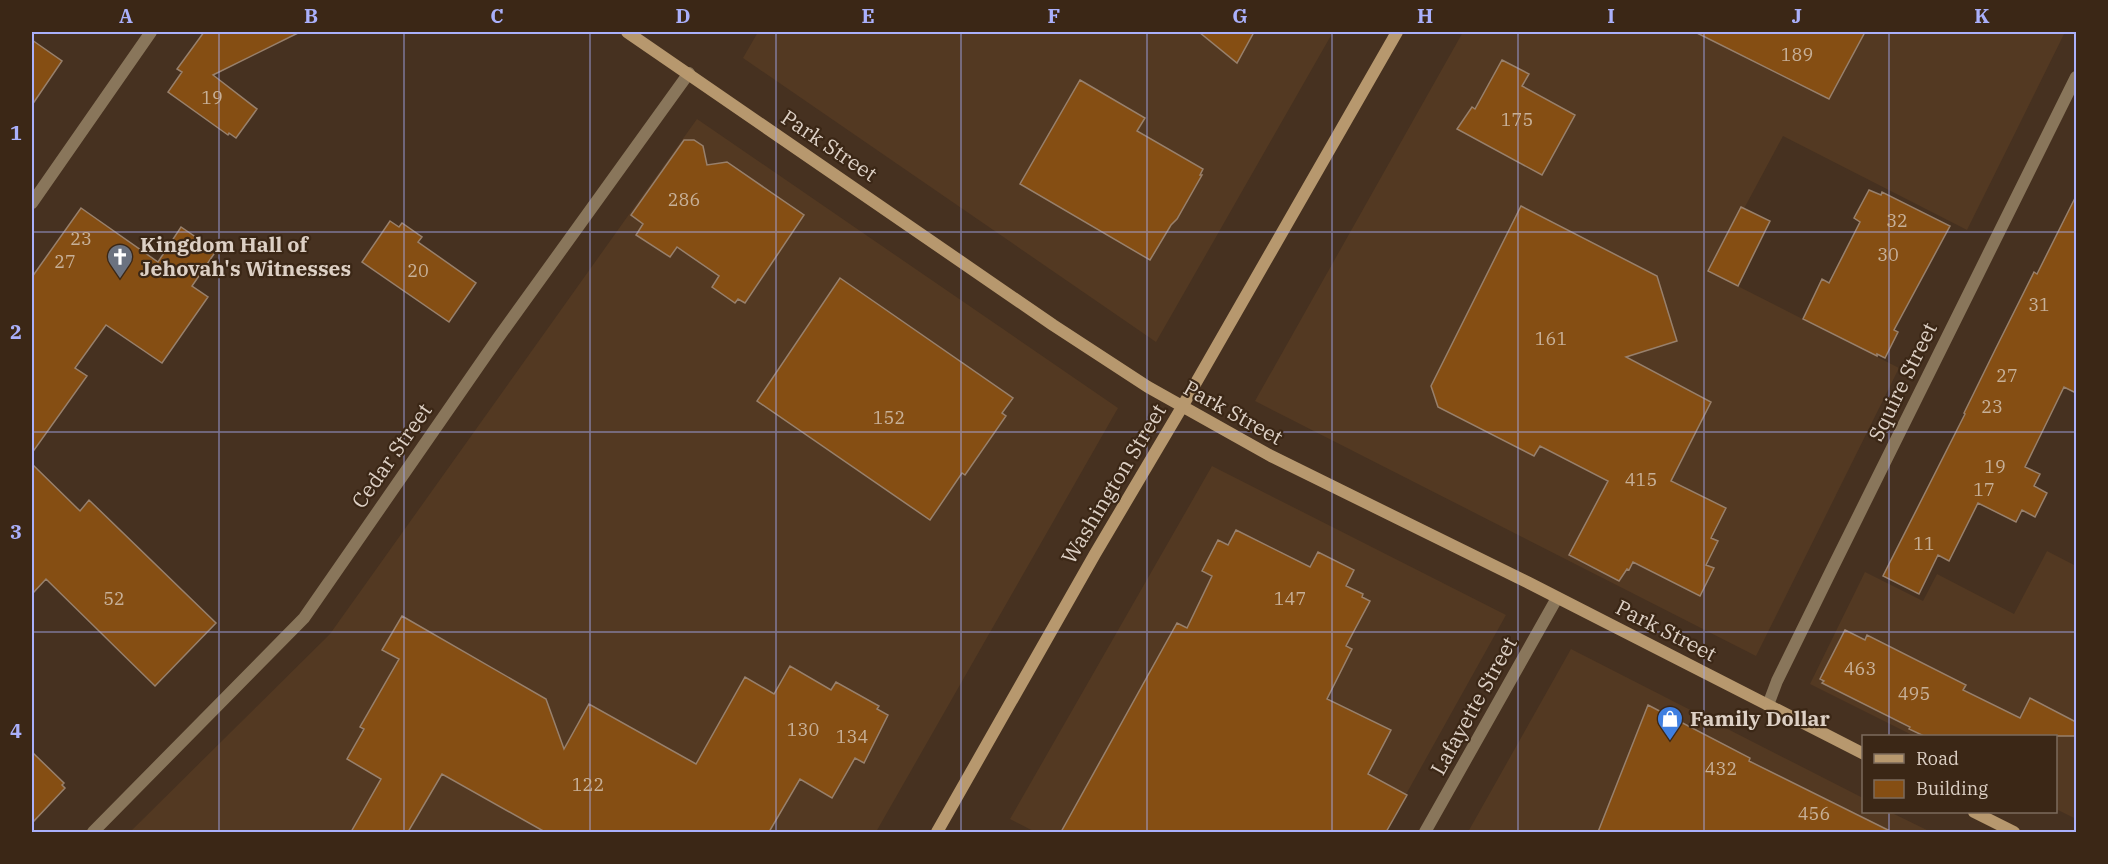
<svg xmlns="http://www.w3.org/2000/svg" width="2108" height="864" font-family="'IBM Plex Serif',serif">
<rect width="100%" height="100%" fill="#463120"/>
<path fill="#533922" d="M758,32H1333L1156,342L743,58Z
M1463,32H2065L1967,230L1783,136L1710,272L1899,368L1756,656L1255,401Z
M697,119L1118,408L876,832H130L330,634Z
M1212,466L1506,615L1385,832H1035L1010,819Z
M2047,551L2076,566V819L2056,809V736H1914L1810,684L1865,572L1923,601L1937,574L2014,614Z
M1571,649L1863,798L1864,812H1890L1931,832H1468Z"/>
<path fill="#854e13" stroke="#98806c" stroke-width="1.5" d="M204,32H300L213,75L257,109L236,138L229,133L228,135L168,92L182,72L177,69Z
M1199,32H1254L1237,63Z
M1695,32H1865L1829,99Z
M32,40L62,61L32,105Z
M1502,60L1529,74L1522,86L1575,115L1542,175L1457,129L1472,107L1475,109Z
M1080,80L1145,118L1137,131L1203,169L1200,175H1202L1177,219L1171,225L1150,260L1020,184Z
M684,140H694L703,146L707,165L727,162L804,215L745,303L738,299L735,303L712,287L719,276L677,247L670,257L636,235L643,224L631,215Z
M1869,190L1881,195L1882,192L1950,226L1894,330L1898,332L1885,358L1877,354V356L1803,319L1822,279L1829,283L1860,222L1854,218Z
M2076,196V393L2064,387L2025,467L2040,474L2034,486L2047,493L2035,517L2022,510L2016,522L1978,503L1949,561L1938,555L1919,594L1883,576L1965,414L1964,413L1996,348L2034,272L2037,274Z
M1521,206L1657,276L1677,341L1626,357L1711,402L1671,481L1726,508L1711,538L1718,541L1706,565L1714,568L1700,596L1633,562L1629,570L1627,569L1619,581L1569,555L1608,481L1540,446L1534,456L1438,407L1431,386Z
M1741,207L1770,221L1738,286L1708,271Z
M81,208L158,262L181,227L216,251L192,286L208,297L162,363L106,325L75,368L87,376L32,453V277Z
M390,221L399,227L402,223L422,237L418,242L476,283L449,322L362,262Z
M840,278L1013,398L1002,413L1006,416L965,475L962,473L930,520L757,401Z
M32,464L80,511L89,500L216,623L155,686L46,579L32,594Z
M1236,530L1310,567L1318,552L1354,570L1346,586L1363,594L1362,597L1370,601L1346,646L1352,649L1327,699L1391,730L1368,774L1407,795L1386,832H1061L1177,623L1187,628L1212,576L1202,571L1218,540L1228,545Z
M402,616L546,699L564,749L589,704L696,764L745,677L774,694L790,666L831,690L836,682L879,706L877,709L888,715L864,763L855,758L832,798L800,779L769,832H545L442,774L408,832H351L381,779L347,759L364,729L360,727L399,659L382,650Z
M1845,630L1865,640L1867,635L1966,685L1963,690L2020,718L2030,698L2076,722V736H1924L1909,729L1910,727L1822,683L1824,681L1820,679Z
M1648,705L1750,758L1749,761L1892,832H1598Z
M32,752L64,783L62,785L65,788L32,823Z"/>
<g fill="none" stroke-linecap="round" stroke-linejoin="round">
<path stroke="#89765b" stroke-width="12" d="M32,203L151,32
M1768,705L1777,681L1832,569L2076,77
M93,832L304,618L498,338L689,73
M1425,832L1557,598"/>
<path stroke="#b7986e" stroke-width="12" d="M627,32L1053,325L1148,387L1271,456L1529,583L1864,754
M1974,812L2014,832
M937,832L1095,554L1182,407L1397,32"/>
</g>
<path fill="none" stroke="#aab0fb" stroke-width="1.5" stroke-opacity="0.55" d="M219,32V832M404,32V832M590,32V832M776,32V832M961,32V832M1147,32V832M1332,32V832M1518,32V832M1704,32V832M1889,32V736M32,232H2076M32,432H2076M32,632H2076M1889,812V832"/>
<defs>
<symbol id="church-pin" viewBox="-11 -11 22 30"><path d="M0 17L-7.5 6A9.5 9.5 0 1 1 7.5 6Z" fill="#6b7280" stroke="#3b2716"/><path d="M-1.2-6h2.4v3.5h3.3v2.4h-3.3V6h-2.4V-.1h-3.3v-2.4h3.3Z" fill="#fff"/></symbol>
<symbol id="shop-pin" viewBox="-11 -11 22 30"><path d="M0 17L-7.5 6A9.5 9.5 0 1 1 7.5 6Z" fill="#3f7fe0" stroke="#3b2716"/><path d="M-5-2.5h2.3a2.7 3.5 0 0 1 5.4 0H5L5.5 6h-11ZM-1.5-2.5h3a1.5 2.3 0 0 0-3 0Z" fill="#fff"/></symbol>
</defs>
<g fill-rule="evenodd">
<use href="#church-pin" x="105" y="242" width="30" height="40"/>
<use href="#shop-pin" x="1655" y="704" width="30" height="40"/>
</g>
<g text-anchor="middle" stroke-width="4.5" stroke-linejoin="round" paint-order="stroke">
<g font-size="18" fill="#c7b098">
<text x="1797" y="61">189</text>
<text x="212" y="104">19</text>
<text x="1517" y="126">175</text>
<text x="684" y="206">286</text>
<text x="1897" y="227">32</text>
<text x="81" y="245">23</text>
<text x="1888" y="261">30</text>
<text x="65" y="268">27</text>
<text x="418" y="277">20</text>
<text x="2039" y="311">31</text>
<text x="1551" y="345">161</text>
<text x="2007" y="382">27</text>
<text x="1992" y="413">23</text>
<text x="889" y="424">152</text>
<text x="1995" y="473">19</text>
<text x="1641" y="486">415</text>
<text x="1984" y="496">17</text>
<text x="1924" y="550">11</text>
<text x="114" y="605">52</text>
<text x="1290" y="605">147</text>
<text x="1860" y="675">463</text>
<text x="1914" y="700">495</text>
<text x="803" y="736">130</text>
<text x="852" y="743">134</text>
<text x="1721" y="775">432</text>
<text x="588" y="791">122</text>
<text x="1814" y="820">456</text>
</g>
<g font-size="21" fill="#ddd0c5" stroke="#3b2716">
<text transform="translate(829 146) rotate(34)" y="7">Park Street</text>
<text transform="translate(1903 382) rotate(-64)" y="7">Squire Street</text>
<text transform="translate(1233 413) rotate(29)" y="7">Park Street</text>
<text transform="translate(392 456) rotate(-55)" y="7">Cedar Street</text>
<text transform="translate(1114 484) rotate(-59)" y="7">Washington Street</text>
<text transform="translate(1666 631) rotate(27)" y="7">Park Street</text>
<text transform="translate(1474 706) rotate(-61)" y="7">Lafayette Street</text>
</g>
<g font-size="21" font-weight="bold" fill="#ddd0c5" stroke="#3b2716" text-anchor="start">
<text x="140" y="252">Kingdom Hall of<tspan x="140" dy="24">Jehovah's Witnesses</tspan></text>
<text x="1690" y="726">Family Dollar</text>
</g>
</g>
<rect width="2108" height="864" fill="none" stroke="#3b2716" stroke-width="66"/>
<rect x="1862" y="735" width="195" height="78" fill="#3b2716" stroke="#7c6b5c" stroke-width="1.5"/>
<rect x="1874" y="754" width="30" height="9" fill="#b7986e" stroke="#7c6b5c" stroke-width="1.5"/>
<text x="1916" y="765" font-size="18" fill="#ddd0c5">Road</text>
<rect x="1874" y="780" width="30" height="18" fill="#854e13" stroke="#7c6b5c" stroke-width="1.5"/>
<text x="1916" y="795" font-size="18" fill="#ddd0c5">Building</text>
<rect x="33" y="33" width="2042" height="798" fill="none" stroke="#aab0fb" stroke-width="2"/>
<g font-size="20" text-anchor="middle" font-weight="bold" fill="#aab0fb">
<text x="126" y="23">A</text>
<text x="311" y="23">B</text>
<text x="497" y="23">C</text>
<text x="683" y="23">D</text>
<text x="868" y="23">E</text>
<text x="1054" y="23">F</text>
<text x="1240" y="23">G</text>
<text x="1425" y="23">H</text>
<text x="1611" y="23">I</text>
<text x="1797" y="23">J</text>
<text x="1982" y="23">K</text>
<text x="16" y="140">1</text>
<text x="16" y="339">2</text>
<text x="16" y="539">3</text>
<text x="16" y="738">4</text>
</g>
</svg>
